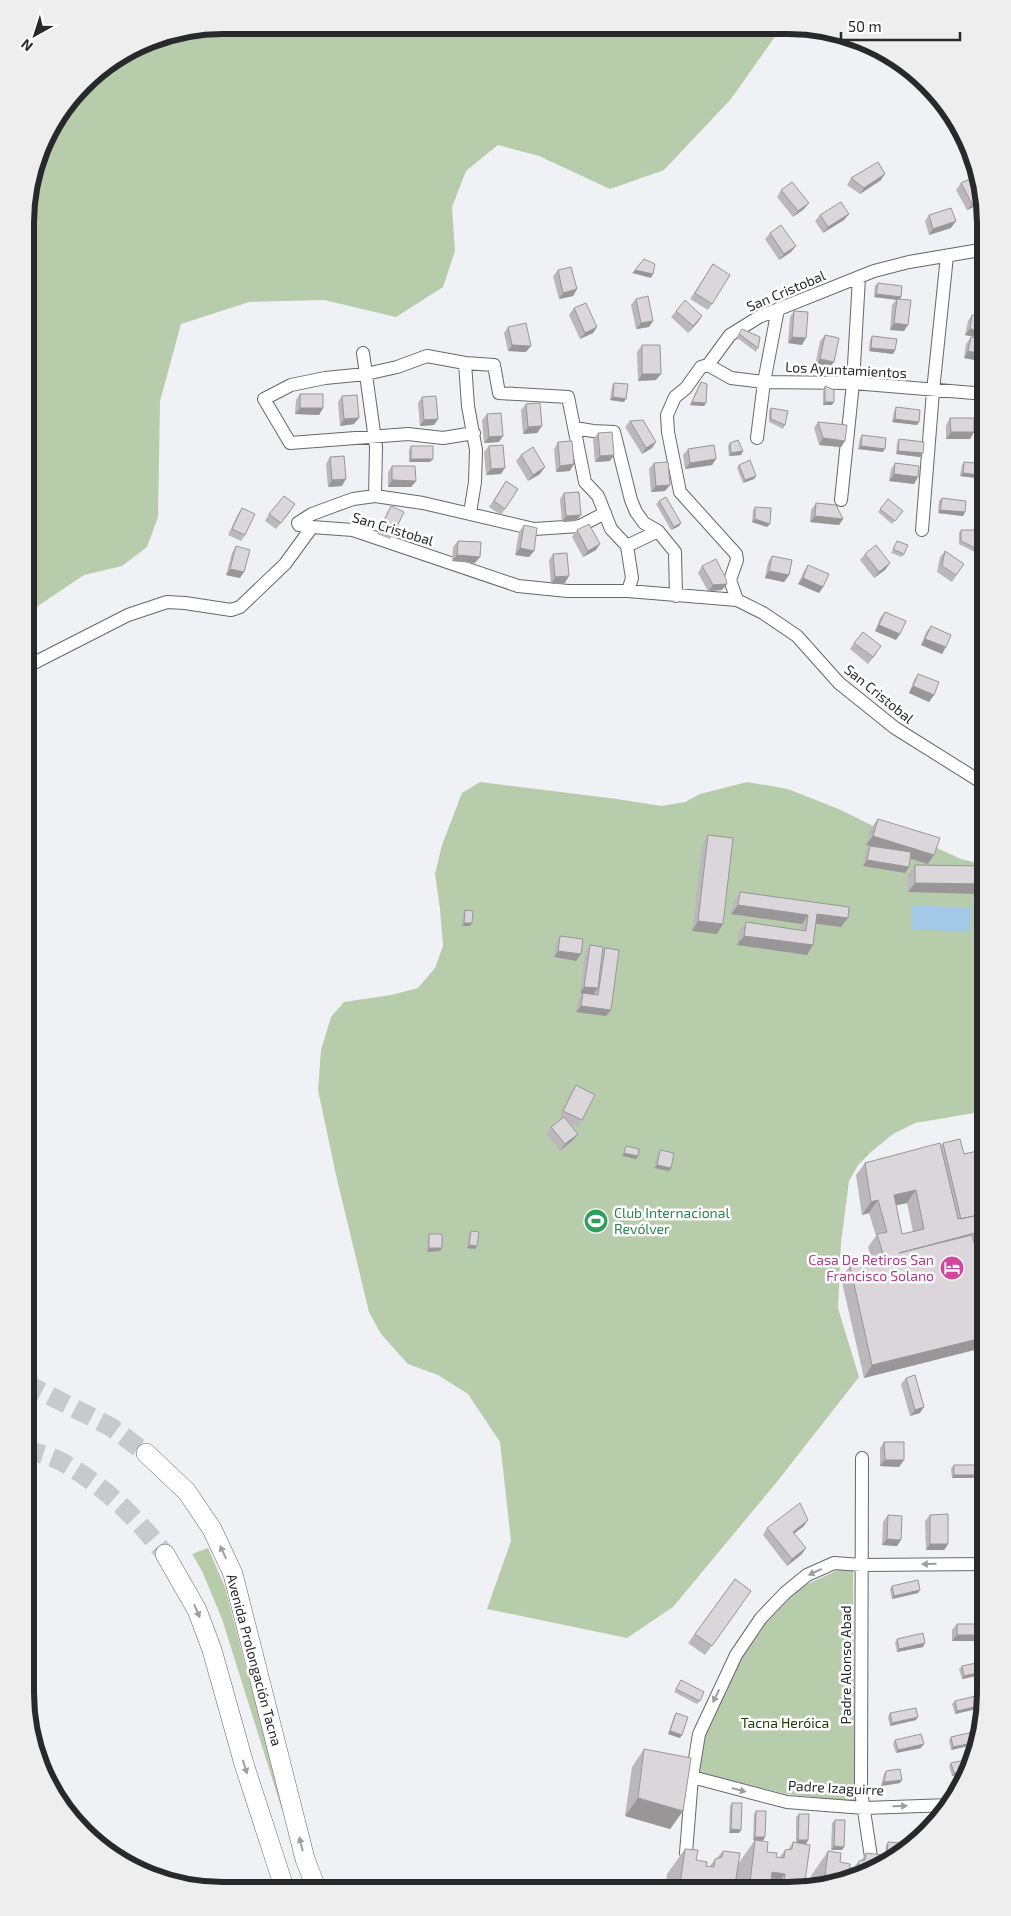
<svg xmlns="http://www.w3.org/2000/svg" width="1011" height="1916" font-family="'Exo 2',sans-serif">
<rect width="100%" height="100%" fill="#eff1f5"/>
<path fill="#b7ccab" d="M222,25L781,28L731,99L664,170L610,189L539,156L498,145L466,171L452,207L455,251L443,287L396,317L324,300L249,302L181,324L160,401L158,517L147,547L122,566L84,575L26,614L27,197L45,135L92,74L147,40Z
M480,782L617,799L661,806L685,802L700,794L747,782L788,789L841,810L873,826L904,833L961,859L986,865V1111L915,1123L893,1134L871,1152L858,1165L849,1181L841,1243L838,1308L859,1377L776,1483L673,1607L627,1638L487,1609L511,1541L500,1442L468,1394L438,1375L408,1364L381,1334L369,1312L336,1175L318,1090L321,1050L331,1017L344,1002L391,995L418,988L435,968L443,946L440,909L435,874L442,845L462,793Z
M208,1548L225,1587L247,1672L285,1804L282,1810L222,1619L202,1571L192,1554Z
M853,1568L855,1802L786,1794L698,1773L704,1735L720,1698L742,1658L769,1618L799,1588L840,1569Z"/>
<path fill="#a4c8e7" d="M912,905L971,908L970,932L911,929Z"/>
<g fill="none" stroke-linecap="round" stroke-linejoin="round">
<path stroke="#c7c9cc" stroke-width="19" stroke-dasharray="19 9" stroke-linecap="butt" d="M25,1383L111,1427L146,1453
M25,1449C37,1453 51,1456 62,1462C103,1485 136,1517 165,1554"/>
<defs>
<path id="minor" d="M363,353L376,447L375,496
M465,363L468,406L476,450L475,482L470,513
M708,365L731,378L764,382L853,383L986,394
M575,428L593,431L614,432L631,500L636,512L644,523L658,531L675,552L676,596
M474,433L443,438L408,434L290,443L264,399L291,385L325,378L366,374L397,367L427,356L465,363L494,365L499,393L568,397L585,482L598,496L611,529L627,546L632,578L628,591
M757,438L764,382L778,309
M841,500L853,383L859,277
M312,527L299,525L298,523L312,514L353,499L375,496L423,503L534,529L580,526L605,513
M922,530L933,391L947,256
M627,546L658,531
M737,600L730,580L737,560L736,554L680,492L668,432L667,415L675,397L686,388L701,367L708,365L730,335L759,317L874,271L909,262L986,249
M26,667L128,615L167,602L185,603L231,610L240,607L285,564L312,527L353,530L518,586L568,591H628L737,600L763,613L797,636L839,683L895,728L986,785
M862,1458L861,1791L873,1870
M692,1777L787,1802L864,1808L950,1805
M686,1853L692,1777L699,1734L736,1655L761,1618L785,1593L807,1575L834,1563L862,1565L986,1564"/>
<path id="secondary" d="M146,1453L187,1492L212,1529L233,1574L305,1859L317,1890
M165,1554L197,1610L212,1650L244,1764L285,1890"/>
</defs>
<use href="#minor" stroke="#67686c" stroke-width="14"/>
<use href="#secondary" stroke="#67686c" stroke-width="20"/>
<use href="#minor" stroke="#fff" stroke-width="12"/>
<use href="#secondary" stroke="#fff" stroke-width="19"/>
</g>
<path fill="#bbb8bb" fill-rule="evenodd" d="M851,178L881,180L860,194L847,185Z
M961,183L981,190L982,200L980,204L967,210L956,190Z
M781,190L804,209L793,217L777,197Z
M849,214L844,220L823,233L815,221L820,215Z
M929,215L951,228L929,235L925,221Z
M770,233L791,252L779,260L765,239Z
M713,264L712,304L708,310L690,299Z
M558,270L577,289L573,296L559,299L553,276Z
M878,283L901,297L899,299L904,331L890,330L892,305L896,300L874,297L875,286Z
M636,299L653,321L649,327L636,329L631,305Z
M574,308L597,327L593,333L580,339L569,315Z
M676,311L698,322L688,333L671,317Z
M794,311L802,345L788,343L790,317Z
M972,315L986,318V339L965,335L968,321Z
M508,327L526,352L508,351L504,333Z
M739,334L758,348L756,352L736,337Z
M825,335L829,368L815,366L820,341Z
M872,336L895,350L893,354L869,351L870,340Z
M971,337L986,340V362L964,358L966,344Z
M642,345L656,380L638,381L637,352Z
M701,382L704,406L690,405L699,385Z
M614,383L624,402L610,400L612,386Z
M825,386L832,405H823V389Z
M300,394L323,408L319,415L295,414L296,400Z
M342,396L354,424L340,426L338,402Z
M422,397L438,419L434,425L420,426L418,403Z
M526,404L542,426L537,433L523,434L521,410Z
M896,407L917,425L892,422L894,411Z
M771,408L785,425L783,429L769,422V411Z
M487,414L499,442L484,443L482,420Z
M950,418L974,432L970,439H946V425Z
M630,421L652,448L642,454L625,427Z
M818,422L845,441L841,447L819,445L814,428Z
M598,433L610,461L595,462L593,439Z
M862,435L883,452L858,449L860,438Z
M899,439L923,453L920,457L896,454L897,443Z
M558,442L570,471L556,472L554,449Z
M730,443L743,451L741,455L729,456L728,446Z
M411,446L430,462H409V450Z
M489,446L501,474L486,475L484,452Z
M985,446H986V461L981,460L983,449Z
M688,449L716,459L712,465L685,469L683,455Z
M521,455L540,474L528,481L516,461Z
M330,457L342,486L328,487L326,464Z
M964,462L986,464V477L985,479L960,476L962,465Z
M654,463L665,491L651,492L649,469Z
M895,463L918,477L914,484L889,481L891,469Z
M739,465L756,476L754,479L743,483L737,468Z
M392,466L416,481L411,487H388V472Z
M506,481L518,489L501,515L489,507Z
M564,493L576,521L562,522L560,499Z
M942,498L965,512L963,516L938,513L939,501Z
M888,499L903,511L892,524L878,512Z
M659,501L681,523L679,526L671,530L656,504Z
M982,501H986V516L978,515L980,504Z
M816,503L843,519L839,525L810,522L811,510Z
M391,506L394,533L390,539L377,534L387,513Z
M755,507L767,527L752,522L753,510Z
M242,508L245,535L241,541L228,535L238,514Z
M291,511L276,529L265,521L269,514Z
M524,525L534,551L529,557L515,555L519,532Z
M577,530L596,550L583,557L572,537Z
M961,530L979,550L977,553L959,544V533Z
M458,541L475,563L452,561L453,547Z
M897,541L904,554L902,557L891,553Z
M236,546L240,578L226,575L232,553Z
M945,551L964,564L952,582L937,572L940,557Z
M553,554L565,583L551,584L549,560Z
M865,554L890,563L885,570L874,578L860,560Z
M772,556L789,575L784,582L765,578L768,562Z
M808,565L823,587L819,593L798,584L804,571Z
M702,566L722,590L708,591L698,573Z
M885,612L896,640L875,631L880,618Z
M931,626L942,654L921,645L926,632Z
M854,643L877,653L868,664L850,649Z
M918,674L934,695L929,702L909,693L914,680Z
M878,819L928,864L910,859L909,867L905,873L863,866L865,852L869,846L866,845L871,828Z
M708,835L717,934L692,931L702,845Z
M915,865L986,866V887L981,894L908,892V874Z
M740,892L849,907L841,927L816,924L813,945L807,955L737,945L739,931L746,922L801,930L802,924L731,914L733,902Z
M465,910L472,923L470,926H462L463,913Z
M560,936L581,954L576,961L554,957L556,942Z
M590,945L602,951L605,948L606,1016L576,1012L578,999L583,993H580L585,952Z
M576,1085L582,1120L578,1127L567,1121L573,1140L560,1151L546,1134L551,1127L562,1118L559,1117L572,1092Z
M943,1143L964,1154L986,1149V1282H985L986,1286V1347L864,1378L841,1278L850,1266L872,1260L868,1247L876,1236L869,1213L862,1215L856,1175L865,1163L941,1145ZM907,1203L913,1232L902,1234L896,1205Z
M660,1150L669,1171L654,1168L658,1153Z
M471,1231L475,1249L467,1248L468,1234Z
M429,1234L440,1251L427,1252V1238Z
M906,1378L920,1413L910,1416L901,1384Z
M884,1442L899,1467L880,1466V1448Z
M954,1465L973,1478H952L951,1468Z
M888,1515L897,1546L882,1545L883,1522Z
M930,1515L948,1544L944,1550H926L925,1521Z
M804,1526L794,1534L802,1554L787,1566L763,1535L767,1528Z
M735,1579L751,1591L705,1655L688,1643Z
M892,1586L918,1593L892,1599L890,1589Z
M957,1624L984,1635L980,1641H952V1630Z
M897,1639L923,1647L897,1652L895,1643Z
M986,1661V1674L962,1679L959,1669L962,1666Z
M681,1680L700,1701L697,1704L674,1692Z
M955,1701L983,1705L981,1708L955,1714L952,1704Z
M676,1713L680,1738L668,1734L674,1716Z
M890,1713L916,1720L890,1726L888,1717Z
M951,1737L978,1738L977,1744L951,1750L949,1740Z
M895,1740L921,1748L896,1753L893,1744Z
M644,1749L683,1811L670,1829L625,1816L632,1767Z
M951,1763L971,1769L969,1772L952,1776L949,1766Z
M886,1771L900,1783L881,1786L884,1774Z
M732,1803L741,1830L739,1833H729L730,1806Z
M756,1811L763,1841L758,1840L767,1852L776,1857H780L785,1850H788L793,1842H796V1817L799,1814L808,1840L806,1844H803L789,1891H665L667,1874L685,1849L696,1860L706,1866H710L715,1859L717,1858L723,1851L738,1864L755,1840H753L754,1814Z
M835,1820L844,1847L842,1850H831L832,1823Z
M888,1842L913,1844L901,1855L885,1858L886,1845Z
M828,1851L840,1862L850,1868H853L859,1861H861L866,1853L882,1866L852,1881L809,1888L811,1876Z"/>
<path fill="#999698" d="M885,174L881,180L860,194L864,188Z
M982,199V200L980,204L967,210L972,204Z
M809,203L804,209L793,217L798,211Z
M849,214L844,220L823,233L828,227Z
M956,221L951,228L929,235L933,229Z
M796,246L791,252L779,260L784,254Z
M635,270L653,274L651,278L632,273Z
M577,289L573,296L559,299L563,293Z
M876,294L901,297L899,300L874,297Z
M702,316L698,322L688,333L693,326Z
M653,321L649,327L636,329L641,323Z
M894,323L908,325L904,331L890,330Z
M597,327L593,333L580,339L585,333Z
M970,329L986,332V339L965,335Z
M792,337L806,338L802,345L788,343Z
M512,345L531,346L526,352L508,351Z
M871,348L895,350L893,354L869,351Z
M968,351L986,355V362L964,358Z
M820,359L834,362L829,368L815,366Z
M642,374H661L656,380L638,381Z
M613,397L626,399L624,402L610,400Z
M692,402L706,403L704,406L690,405Z
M825,402H834L832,405H823Z
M300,408H323L319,415L295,414Z
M359,418L354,424L340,426L344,419Z
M438,419L434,425L420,426L424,420Z
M895,419L919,422L917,425L892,422Z
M542,426L537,433L523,434L528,427Z
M951,432H974L970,439H946Z
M503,436L499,442L484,443L489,437Z
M823,438L845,441L841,447L819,445Z
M656,442L652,448L642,454L646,448Z
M861,446L885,449L883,452L858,449Z
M743,451L741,455L729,456L731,453Z
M898,451L923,453L920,457L896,454Z
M614,455L610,461L595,462L600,456Z
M984,457L986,458V461L981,460Z
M411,459H433L430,462H409Z
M716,459L712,465L685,469L690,463Z
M574,464L570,471L556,472L560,466Z
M545,467L540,474L528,481L533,475Z
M505,468L501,474L486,475L491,469Z
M963,473L986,476V477L985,479L960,476Z
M894,474L918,477L914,484L889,481Z
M756,476L754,479L743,483L745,480Z
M346,479L342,486L328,487L332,480Z
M392,480L416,481L411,487H388Z
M670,485L665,491L651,492L656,486Z
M940,510L965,512L963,516L938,513Z
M981,512L986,513V516L978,515Z
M581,515L576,521L562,522L566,516Z
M815,516L843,519L839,525L810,522Z
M755,519L770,524L767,527L752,522Z
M681,523L679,526L671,530L674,527Z
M600,544L596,550L583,557L588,551Z
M520,548L534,551L529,557L515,555Z
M457,555L480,557L475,563L452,561Z
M890,563L885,570L874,578L879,572Z
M230,569L244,572L240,578L226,575Z
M769,571L789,575L784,582L765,578Z
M569,576L565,583L551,584L555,577Z
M803,578L823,587L819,593L798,584Z
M727,584L722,590L708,591L713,585Z
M879,625L900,634L896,640L875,631Z
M925,639L946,647L942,654L921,645Z
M913,686L934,695L929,702L909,693Z
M873,836L934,855L928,864L866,845Z
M867,860L909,867L905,873L863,866Z
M915,883L986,884V887L981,894L908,892Z
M738,905L808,915L802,924L731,914Z
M817,914L848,918L841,927L811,923Z
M698,921L723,924L717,934L692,931Z
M464,923H472L470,926H462Z
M744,936L813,945L807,955L737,945Z
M558,951L581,954L576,961L554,957Z
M584,987L598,988L593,995L580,993Z
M581,1006L611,1010L606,1016L576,1012Z
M578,1134L573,1140L560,1151L565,1144Z
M624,1153L638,1156L636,1159L622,1156Z
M657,1165L671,1168L669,1171L654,1168Z
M916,1190L907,1203L885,1208L894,1195Z
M878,1200L869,1213L862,1215L871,1202Z
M469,1245L477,1246L475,1249L467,1248Z
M429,1248H442L440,1251L427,1252Z
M986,1274V1282L979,1284Z
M986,1337V1347L864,1378L872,1365Z
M924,1407L920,1413L910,1416L915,1410Z
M885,1460H904L899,1467L880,1466Z
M954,1475H975L973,1478H952Z
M808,1520L804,1526L788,1538L793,1532Z
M887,1539L901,1540L897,1546L882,1545Z
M930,1544H948L944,1550H926Z
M806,1548L802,1554L787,1566L792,1559Z
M920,1590L918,1593L892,1599L894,1596Z
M957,1635H984L980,1641H952Z
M925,1643L923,1647L897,1652L899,1649Z
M986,1671V1674L962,1679L964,1676Z
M983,1705L981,1708L955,1714L957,1711Z
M918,1717L916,1720L890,1726L892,1723Z
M670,1731L682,1735L680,1738L668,1734Z
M977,1742V1744L951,1750L953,1747Z
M924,1744L921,1748L896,1753L898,1750Z
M971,1769L969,1772L952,1776L954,1773Z
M902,1780L900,1783L881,1786L884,1782Z
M638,1798L683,1811L670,1829L625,1816Z
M731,1829L741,1830L739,1833H729Z
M755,1837H765L763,1841L753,1840Z
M798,1840H808L806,1844L796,1843Z
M834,1846L844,1847L842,1850H831Z
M905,1852L901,1855L885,1858L887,1854Z
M772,1872L785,1874L773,1891H759Z
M701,1881L715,1883L709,1891H694Z"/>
<path fill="#dad6d9" stroke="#999698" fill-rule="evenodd" d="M878,162L885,174L864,188L851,178Z
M974,177L981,190L982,199L972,204L961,183Z
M792,182L809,203L798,211L781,190Z
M841,202L849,214L828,227L820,215Z
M951,208L956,221L933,229L929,215Z
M781,225L796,246L784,254L770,233Z
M644,259L655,264L653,274L635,270Z
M713,264L730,275L712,304L695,293Z
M571,267L577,289L563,293L558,270Z
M878,283L902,286L901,297L876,294Z
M648,296L653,321L641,323L636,299Z
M897,299L911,300L908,325L894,323Z
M685,300L702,316L693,326L676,311Z
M586,303L597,327L585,333L574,308Z
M794,311L808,312L806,338L792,337Z
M972,315L986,318V332L970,329Z
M526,323L531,346L512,345L508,327Z
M742,329L760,337L758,348L739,334Z
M825,335L839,338L834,362L820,359Z
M872,336L897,339L895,350L871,348Z
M971,337L986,340V355L968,351Z
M642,345H660L661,374H642Z
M701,382L707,384L706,403L692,402Z
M614,383L628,384L626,399L613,397Z
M825,386L834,390V402H825Z
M300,394H323V408H300Z
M357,395L359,418L344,419L342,396Z
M436,396L438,419L424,420L422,397Z
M540,403L542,426L528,427L526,404Z
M896,407L920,410L919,422L895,419Z
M771,408L788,411L785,425L771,419Z
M501,413L503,436L489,437L487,414Z
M950,418H974V432H951Z
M643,420L656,442L646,448L630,421Z
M818,422L847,425L845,441L823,438Z
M612,432L614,455L600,456L598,433Z
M862,435L886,438L885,449L861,446Z
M899,439L924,442L923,453L898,451Z
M738,440L743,451L731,453L730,443Z
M572,441L574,464L560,466L558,442Z
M503,445L505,468L491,469L489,446Z
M714,445L716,459L690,463L688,449Z
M411,446H433V459H411Z
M985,446H986V458L984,457Z
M533,447L545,467L533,475L521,455Z
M344,456L346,479L332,480L330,457Z
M750,460L756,476L745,480L739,465Z
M668,462L670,485L656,486L654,463Z
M964,462L986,464V476L963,473Z
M895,463L919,466L918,477L894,474Z
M392,466H415L416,481L392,480Z
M506,481L518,489L505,509L494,501Z
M579,492L581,515L566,516L564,493Z
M284,496L295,504L281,523L269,514Z
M666,497L681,523L674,527L659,501Z
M942,498L966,501L965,512L940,510Z
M888,499L903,511L895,521L880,509Z
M982,501H986V513L981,512Z
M816,503L836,505L843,519L815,516Z
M391,506L404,512L394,533L381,527Z
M755,507L771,508L770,524L755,519Z
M242,508L255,514L245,535L232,529Z
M589,524L600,544L588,551L577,530Z
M524,525L537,528L534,551L520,548Z
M961,530H979V550L961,541Z
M458,541L481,542L480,557L457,555Z
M897,541L908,545L904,554L893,549Z
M876,545L890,563L879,572L865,554Z
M236,546L250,550L244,572L230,569Z
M945,551L964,564L956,575L942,566Z
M567,553L569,576L555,577L553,554Z
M772,556L792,560L789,575L769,571Z
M716,559L726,579L727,584L713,585L702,566Z
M808,565L829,574L823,587L803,578Z
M885,612L906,621L900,634L879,625Z
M931,626L951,635L946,647L925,639Z
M863,632L881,646L873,657L854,643Z
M918,674L939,682L934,695L913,686Z
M878,819L940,838L934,855L873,836Z
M708,835L733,838L723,924L698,921Z
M870,846L911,852L909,867L867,860Z
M915,865L986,866V884L915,883Z
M740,892L849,907L848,918L817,914L813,945L744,936L746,922L806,931L808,915L738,905Z
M465,910L473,911L472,923H464Z
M560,936L583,939L581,954L558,951Z
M590,945L603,947L598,988L584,987Z
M605,948L619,950L611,1010L581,1006L583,993L598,995Z
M576,1085L595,1095L582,1120L563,1111Z
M564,1117L578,1134L565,1144L551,1127Z
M960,1139L964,1154L986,1149V1213L961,1219L943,1143Z
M940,1143L958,1219L986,1214V1265L975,1233L899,1253L972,1235L986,1286V1337L872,1365L850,1266L884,1257L877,1234L887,1232L878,1200L871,1202L865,1163ZM916,1190L924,1229L902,1234L894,1195Z
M626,1146L639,1149L638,1156L624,1153Z
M660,1150L674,1153L671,1168L657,1165Z
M471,1231L479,1232L477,1246L469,1245Z
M429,1234H442V1248H429Z
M915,1375L924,1407L915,1410L906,1378Z
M884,1442H904V1460H885Z
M954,1465H975V1475H954Z
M800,1503L808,1520L793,1532L806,1548L792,1559L767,1528Z
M948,1514V1544H930V1515Z
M888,1515L902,1516L901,1540L887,1539Z
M735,1579L751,1591L712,1646L695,1634Z
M918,1580L920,1590L894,1596L892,1586Z
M957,1624H984V1635H957Z
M923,1633L925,1643L899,1649L897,1639Z
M986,1661V1671L964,1676L962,1666Z
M681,1680L704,1692L700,1701L676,1689Z
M980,1695L983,1705L957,1711L955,1701Z
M916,1708L918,1717L892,1723L890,1713Z
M676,1713L688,1717L682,1735L670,1731Z
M977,1731L978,1738L977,1742L953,1747L951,1737Z
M921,1734L924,1744L898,1750L895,1740Z
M644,1749L691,1758L683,1811L638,1798Z
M974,1758L971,1769L954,1773L951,1763Z
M900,1769L902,1780L884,1782L886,1771Z
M732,1803H742L741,1830L731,1829Z
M756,1811H766L765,1837H755Z
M799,1814H809L808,1840H798Z
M835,1820H845L844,1847L834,1846Z
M755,1840L768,1842L767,1852L777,1853L776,1857L784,1858L785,1850L792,1849L793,1842L810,1845L804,1889L789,1891H749ZM772,1872L785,1874L784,1884L771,1882Z
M888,1842L913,1844L905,1852L887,1854Z
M685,1849L698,1850L696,1860L707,1862L706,1866L714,1867L715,1859L722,1857L723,1851L740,1853L734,1891H714L715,1883L701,1881V1891H679Z
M828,1851L841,1853L840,1862L850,1864V1868L857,1869L859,1861L865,1860L866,1853L883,1855L882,1866L852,1881L824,1885Z"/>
<defs><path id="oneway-solid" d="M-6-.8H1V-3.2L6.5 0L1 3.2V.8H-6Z" transform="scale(1.25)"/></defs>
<g fill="#9e9f9f">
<use href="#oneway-solid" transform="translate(223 1552) rotate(-115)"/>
<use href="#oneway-solid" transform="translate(929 1564) rotate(179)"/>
<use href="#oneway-solid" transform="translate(815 1572) rotate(155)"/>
<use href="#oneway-solid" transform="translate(197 1611) rotate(67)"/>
<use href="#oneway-solid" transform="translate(716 1696) rotate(116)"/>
<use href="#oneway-solid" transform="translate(245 1767) rotate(73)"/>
<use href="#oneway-solid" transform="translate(739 1790) rotate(15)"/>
<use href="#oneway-solid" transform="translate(900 1806) rotate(-2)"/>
<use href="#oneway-solid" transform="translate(301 1844) rotate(-104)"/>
</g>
<defs>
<symbol id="stadium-disc" viewBox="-11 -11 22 22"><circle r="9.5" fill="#2e9e5b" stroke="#fff"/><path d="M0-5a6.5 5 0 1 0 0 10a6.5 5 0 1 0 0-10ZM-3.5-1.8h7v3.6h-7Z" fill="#fff"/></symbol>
<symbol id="hotel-disc" viewBox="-11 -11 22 22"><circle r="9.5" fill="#d1479c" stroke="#fff"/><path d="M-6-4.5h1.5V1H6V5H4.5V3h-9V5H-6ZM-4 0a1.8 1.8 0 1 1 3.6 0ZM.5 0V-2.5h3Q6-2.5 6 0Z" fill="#fff"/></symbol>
</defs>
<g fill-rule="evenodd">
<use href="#stadium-disc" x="582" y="1207" width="28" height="28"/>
<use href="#hotel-disc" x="938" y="1254" width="28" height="28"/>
</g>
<g text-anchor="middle" stroke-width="5" stroke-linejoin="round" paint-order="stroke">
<g font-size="14" fill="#28292a" stroke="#fff">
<text transform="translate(786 291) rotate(-23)" y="5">San Cristobal</text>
<text transform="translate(846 370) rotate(3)" y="5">Los Ayuntamientos</text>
<text transform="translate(393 529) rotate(17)" y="5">San Cristobal</text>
<text transform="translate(879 694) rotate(39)" y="5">San Cristobal</text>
<text transform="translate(254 1660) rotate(75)" y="5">Avenida Prolongación Tacna</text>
<text transform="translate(846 1665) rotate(-90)" y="5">Padre Alonso Abad</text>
<text transform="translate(836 1788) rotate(3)" y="5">Padre Izaguirre</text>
</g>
<g font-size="14" fill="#27864d" stroke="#fff" text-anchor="start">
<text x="614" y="1218">Club Internacional<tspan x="614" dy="16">Revólver</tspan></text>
</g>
<g font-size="14" fill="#b23c85" stroke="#fff" text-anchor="end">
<text x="934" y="1265">Casa De Retiros San<tspan x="934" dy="16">Francisco Solano</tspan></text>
</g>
<g font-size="14" fill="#213f07" stroke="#fff">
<text x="785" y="1728">Tacna Heróica</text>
</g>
</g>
<path d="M0 0H1011V1916H0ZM223 34H788A189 189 0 0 1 977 223V1693A189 189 0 0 1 788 1882H223A189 189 0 0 1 34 1693V223A189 189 0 0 1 223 34Z" fill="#eee" fill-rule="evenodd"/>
<path fill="none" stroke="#28292a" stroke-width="6" d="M223 34H788A189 189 0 0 1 977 223V1693A189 189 0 0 1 788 1882H223A189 189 0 0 1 34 1693V223A189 189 0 0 1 223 34Z"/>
<g transform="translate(35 35) rotate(219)" stroke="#ffffff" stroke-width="4" paint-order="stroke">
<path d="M0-4L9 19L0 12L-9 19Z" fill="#28292a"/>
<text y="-8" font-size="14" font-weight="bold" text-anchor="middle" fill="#28292a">N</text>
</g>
<path d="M841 32v8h119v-8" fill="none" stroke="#28292a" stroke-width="2.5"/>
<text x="848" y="32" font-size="15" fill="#28292a" stroke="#ffffff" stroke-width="4" paint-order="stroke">50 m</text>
</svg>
